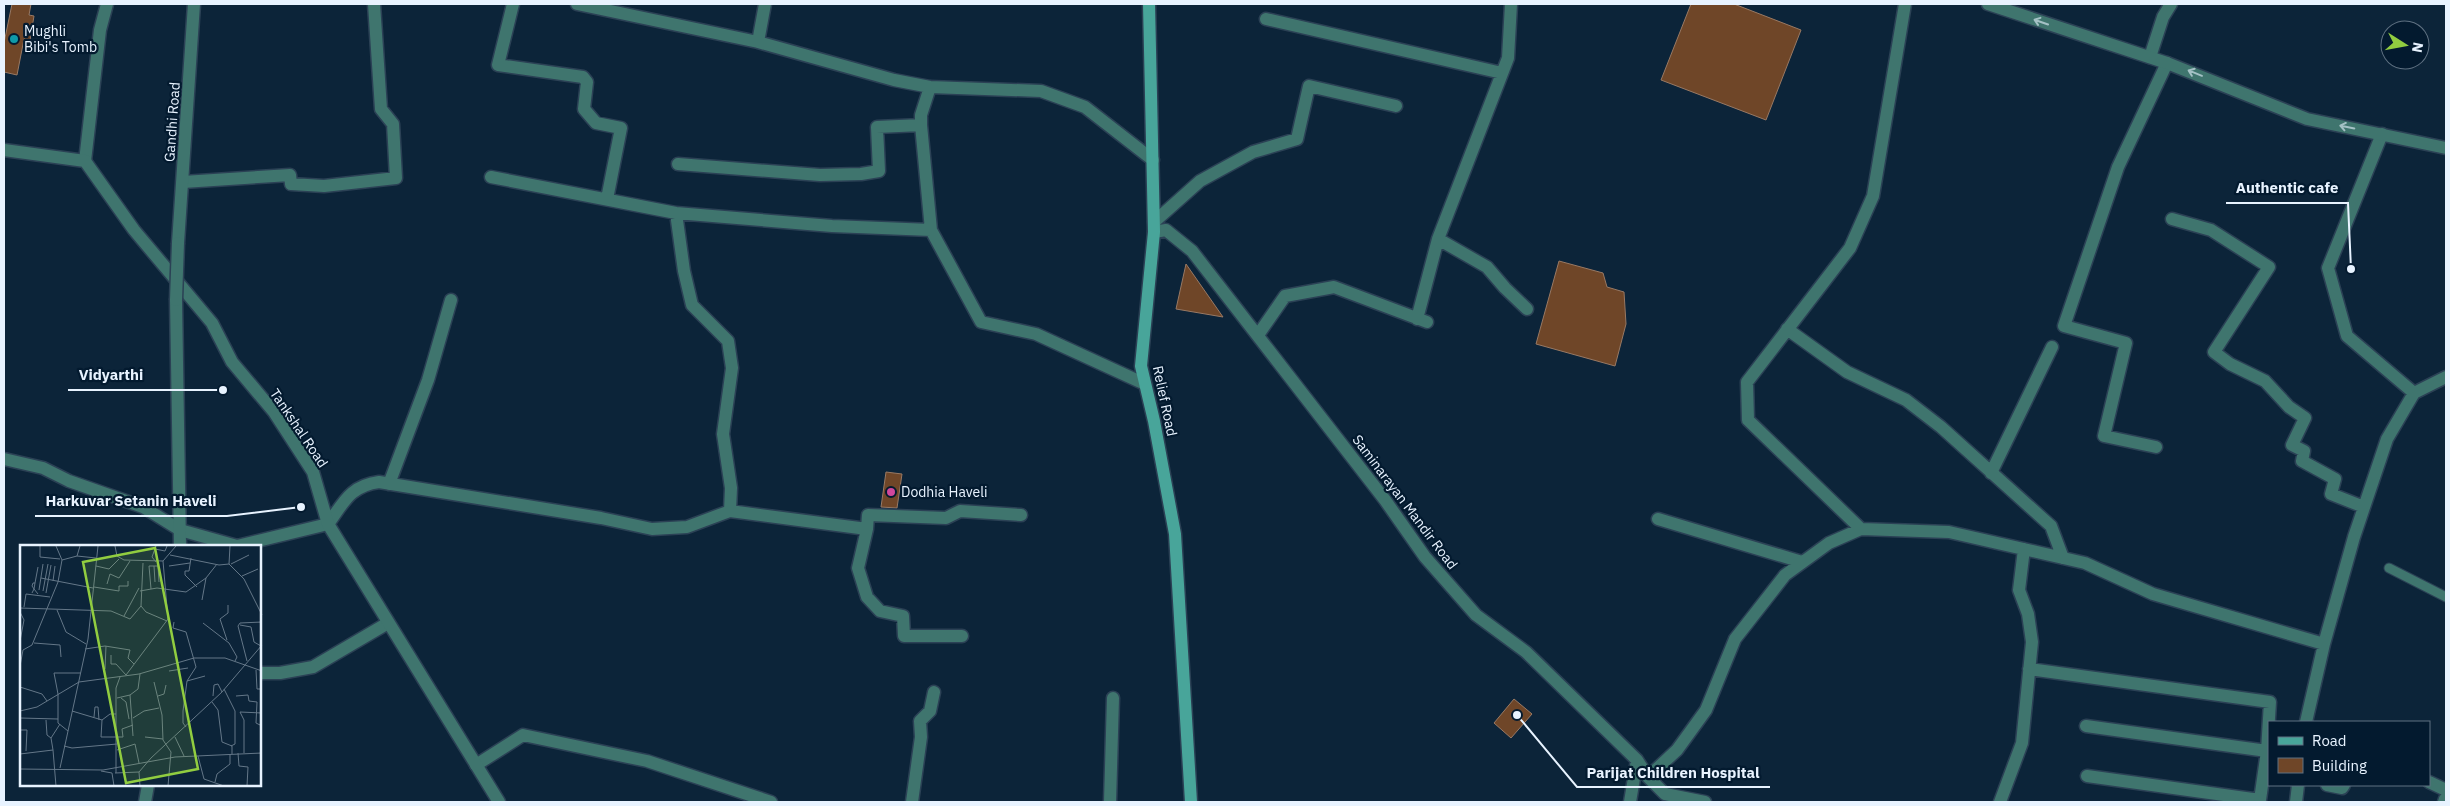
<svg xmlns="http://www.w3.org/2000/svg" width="2450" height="806" font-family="'IBM Plex Sans',sans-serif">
<rect width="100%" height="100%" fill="#0c2439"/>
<path fill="#6f4628" stroke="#987964" d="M12,4H31L29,15L34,16L30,40L24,39L17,75L4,72V43Z
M1691,4H1734L1801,30L1766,120L1661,80Z
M1559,261L1603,273L1607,287L1624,292L1626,324L1615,366L1536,344Z
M1186,264L1223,317L1176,309Z
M886,472L902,474L897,508L881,507Z
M1514,699L1532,714L1511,738L1494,723Z"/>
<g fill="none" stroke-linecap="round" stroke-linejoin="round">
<defs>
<path id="service" d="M2389,568L2446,597"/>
<path id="minor" d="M513,4L498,65L583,77L587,82L584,109L596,123L621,128L607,199
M577,4L758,42L894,80L930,87L1041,91L1085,107L1153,160
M1266,19L1502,73
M758,42L765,4
M2150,57L2163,17L2171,4
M930,87L921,115V125L931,230L981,322L1036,334L1145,384
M2382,134L2328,268L2347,336L2414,393
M85,161L100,30L107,4
M678,164L820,175L861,174L879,171L877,127L921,125
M491,177L676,213L832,226L931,230
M183,182L290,175L291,184L324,186L396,178L393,124L381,109L374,4
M676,213L684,271L692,305L728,341L732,368L723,434L731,488L730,511
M2172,219L2211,230L2269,267L2214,352L2230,364L2265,381L2289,407L2305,418L2292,445L2304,451L2302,461L2335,479L2331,494L2364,507
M1154,222L1200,181L1253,152L1297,139L1309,86L1396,106
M1154,232L1166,230L1192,251L1385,500L1425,557L1476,615L1526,652L1637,760L1648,777L1665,794L1705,802
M1438,239L1487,267L1505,288L1527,309
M1417,319L1438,239L1508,58L1511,4
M1787,329L1847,372L1906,400L1941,427L2051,526L2063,558
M1258,335L1285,296L1334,287L1427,322
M2156,447L2104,436L2126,343L2064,326L2118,167L2167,63
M4,459L43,468L69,481L143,507L180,530L237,546L328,524C344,502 350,486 379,482L601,518L652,529L687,527L730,511L867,529L868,515L946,518L960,511L1021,515
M1991,473L2052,347
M389,484L428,380L451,300
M1658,519L1802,562
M867,529L858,568L867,597L880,611L903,616L904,636H962
M1861,529L1748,420L1747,382L1850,248L1873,196L1905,4
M2029,669L2270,702L2267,751L2260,800L2087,776
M260,673H280L313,667L388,623
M2306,722L2324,644L2354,537L2387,439L2414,393L2446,377
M2086,726L2267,751
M476,765L523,735L647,761L771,802
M1648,777L1677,750L1706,710L1735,639L1785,575L1829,543L1861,529L1949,532L2085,563L2153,594L2324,644
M2429,782L2446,790
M2327,785L2342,788L2344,785
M912,802L921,737L920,721L930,711L934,692
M1110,802L1113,698
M1630,802L1637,760
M2000,802L2022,743L2032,642L2028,614L2019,590L2024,549
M2296,802L2298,785
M2444,802L2445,799"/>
<path id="tertiary" d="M1988,4L2167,63L2307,119L2446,148
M4,150L85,161L134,230L212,323L232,362L274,412L313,472L328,524L499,802
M178,243L194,4
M176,300L180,546
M145,802L148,785"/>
<path id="secondary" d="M1149,4L1154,232L1141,366L1154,421L1175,534L1191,802"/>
</defs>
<use href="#service" stroke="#2b4155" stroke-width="11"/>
<use href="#minor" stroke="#2b4155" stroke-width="15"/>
<use href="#tertiary" stroke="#2b4155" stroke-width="15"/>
<use href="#secondary" stroke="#2b4155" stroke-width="15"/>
<use href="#service" stroke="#3f756e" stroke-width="9"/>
<use href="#minor" stroke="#3f756e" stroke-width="12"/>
<use href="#tertiary" stroke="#3f756e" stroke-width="12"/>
<use href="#secondary" stroke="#48a59a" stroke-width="12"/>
<defs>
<path id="tertiary-bridge" d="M176,300L178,243"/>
</defs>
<use href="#tertiary-bridge" stroke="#2b4155" stroke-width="15" stroke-linecap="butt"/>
<use href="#tertiary-bridge" stroke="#3f756e" stroke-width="12"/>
</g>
<defs><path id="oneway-shaft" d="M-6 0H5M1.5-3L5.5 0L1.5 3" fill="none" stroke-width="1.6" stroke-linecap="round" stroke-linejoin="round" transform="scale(1.25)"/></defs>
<g stroke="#a4c1c5">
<use href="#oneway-shaft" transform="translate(2041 22) rotate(-161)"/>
<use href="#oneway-shaft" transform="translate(2195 73) rotate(-158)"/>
<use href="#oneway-shaft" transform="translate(2347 127) rotate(-169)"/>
</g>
<circle fill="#0f9aa8" stroke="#031a2f" stroke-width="2" cx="14" cy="39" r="5"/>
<circle fill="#d1479c" stroke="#031a2f" stroke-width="2" cx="891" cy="492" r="5"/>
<g text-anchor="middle" stroke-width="4.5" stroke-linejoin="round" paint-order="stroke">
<g font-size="14" fill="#e8f3ff" stroke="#031a2f" text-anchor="start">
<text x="24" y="36">Mughli<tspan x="24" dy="16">Bibi's Tomb</tspan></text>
<text x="901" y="497">Dodhia Haveli</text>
</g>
<g font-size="14" fill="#e8f3ff" stroke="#031a2f">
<text transform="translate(172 122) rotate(-86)" y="5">Gandhi Road</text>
<text transform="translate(1165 401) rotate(78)" y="5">Relief Road</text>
<text transform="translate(299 428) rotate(56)" y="5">Tankshal Road</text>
<text transform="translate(1405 502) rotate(53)" y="5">Saminarayan Mandir Road</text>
</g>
</g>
<g transform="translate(20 545)">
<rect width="241" height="241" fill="#0c2439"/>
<path fill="none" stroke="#647788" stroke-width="1" d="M20,1V12L40,14M95,1L97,11L104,15L143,16M136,1L132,12L136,17M135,4L145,6L147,1M150,10L199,20L209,19L224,34L242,70M57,11L76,13M171,13L169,26H165V30L177,42M42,15L57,11L60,1M123,18L121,61L126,67L147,76M209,19L210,1M211,19L229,10M76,21L89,24L99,14M134,21L135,37M149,21L170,18M222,31L238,24M21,33L73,43M33,36L35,21M15,38L18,22M87,39L90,29L99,33L110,16M74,42L99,46V41H108V36M131,44L129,21H138L139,37M19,45L23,19M23,46L28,19M120,46L137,43L166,47L186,33M12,48L14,44L15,38H13L12,41L14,44L18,49M26,48L31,20M182,55L186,33L197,19M4,62L6,49L30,52M0,63L91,66L110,74L121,61M37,65L46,87L66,99M0,67L4,75L0,96M104,71L119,43M154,77L153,83L166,87L176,122L167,136L163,166V178L166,182M183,78L209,98L217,112L215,116M220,80L231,82L234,97L241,101M207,95L200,74L208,68V60M14,98L40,100L41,112M65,104L85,101L110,105M3,105L12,100L38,37L42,15L36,1M110,105L108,113L114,119M91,110V119H96L106,130M227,116L218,81L220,78L242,77M0,121L3,105M85,124L86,101M236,125L237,144H242M149,126L168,123M106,130L148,74L143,16L156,1M167,136L185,131M134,137L142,170L143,195L151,207L148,241M0,142L22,149L27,156M204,144L215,166V199L211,201M110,150L113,191M138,151L144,149L146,140M193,151L194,140L198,139L202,147M216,151L228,150L229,156L237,157L236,178L242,181M97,153L110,150L118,144L120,129M101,153L106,157L109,174M192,157L198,165L202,197L212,201V209M0,166L17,162L59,137L119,129L174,113H205L242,126M52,166L82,175L90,169H96M220,167L224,175V208M220,167L242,168M74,172L75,162H78L79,175M0,173L38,174M113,173L124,166L139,163M26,175L27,190L31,193L33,205L36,241M82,175L81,192H103L102,184L113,180M0,185H7L6,206M48,186L38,178V149L34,128H61M125,192L143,194M155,192L164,211M31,193L40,179M44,201L52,203L97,199M97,205L115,199L119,218M218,208L219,221L228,222L227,241M0,209L33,205M178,211L184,234L204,241M40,223L68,94L78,1M0,224L83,225L155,212L242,208M81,226L92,228L94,241M95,228L119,227M96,228V143L100,132M195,237L197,229L210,219V209M120,241L119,227L131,213L202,147L242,100"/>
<path fill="#91cd40" fill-opacity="0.15" stroke="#91cd40" stroke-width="2.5" d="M135,3L178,224L106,238L63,17Z"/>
<rect width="241" height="241" fill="none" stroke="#e8f3ff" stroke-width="2.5"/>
</g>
<path fill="none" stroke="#e8f3ff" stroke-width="2" d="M2351 269L2348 203H2226M223 390L153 390H68M301 507L227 516H35M1517 715L1577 787H1770"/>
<g fill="#e8f3ff" stroke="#031a2f" stroke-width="2">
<circle cx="2351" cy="269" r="5"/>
<circle cx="223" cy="390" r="5"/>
<circle cx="301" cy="507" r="5"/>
<circle cx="1517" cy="715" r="5"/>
</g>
<g font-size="15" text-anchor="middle" font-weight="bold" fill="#e8f3ff" stroke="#031a2f" stroke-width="4.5" stroke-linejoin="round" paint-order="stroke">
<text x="2287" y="193">Authentic cafe</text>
<text x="111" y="380">Vidyarthi</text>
<text x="131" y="506">Harkuvar Setanin Haveli</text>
<text x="1673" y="778">Parijat Children Hospital</text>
</g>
<rect width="2450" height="806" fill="none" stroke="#e8f3ff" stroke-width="10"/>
<rect x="2268" y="721" width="162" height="65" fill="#031a2f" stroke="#5f7182"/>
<rect x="2278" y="737" width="25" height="8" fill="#48a59a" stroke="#5f7182"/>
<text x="2312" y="746" font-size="15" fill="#e8f3ff">Road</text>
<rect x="2278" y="758" width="25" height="15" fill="#6f4628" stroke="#5f7182"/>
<text x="2312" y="771" font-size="15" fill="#e8f3ff">Building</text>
<g transform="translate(2405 45) rotate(101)"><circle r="24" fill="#031a2f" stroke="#5f7182"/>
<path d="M0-4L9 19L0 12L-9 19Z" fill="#91cd40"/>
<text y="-8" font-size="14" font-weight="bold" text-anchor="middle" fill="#e8f3ff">N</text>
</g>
</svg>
